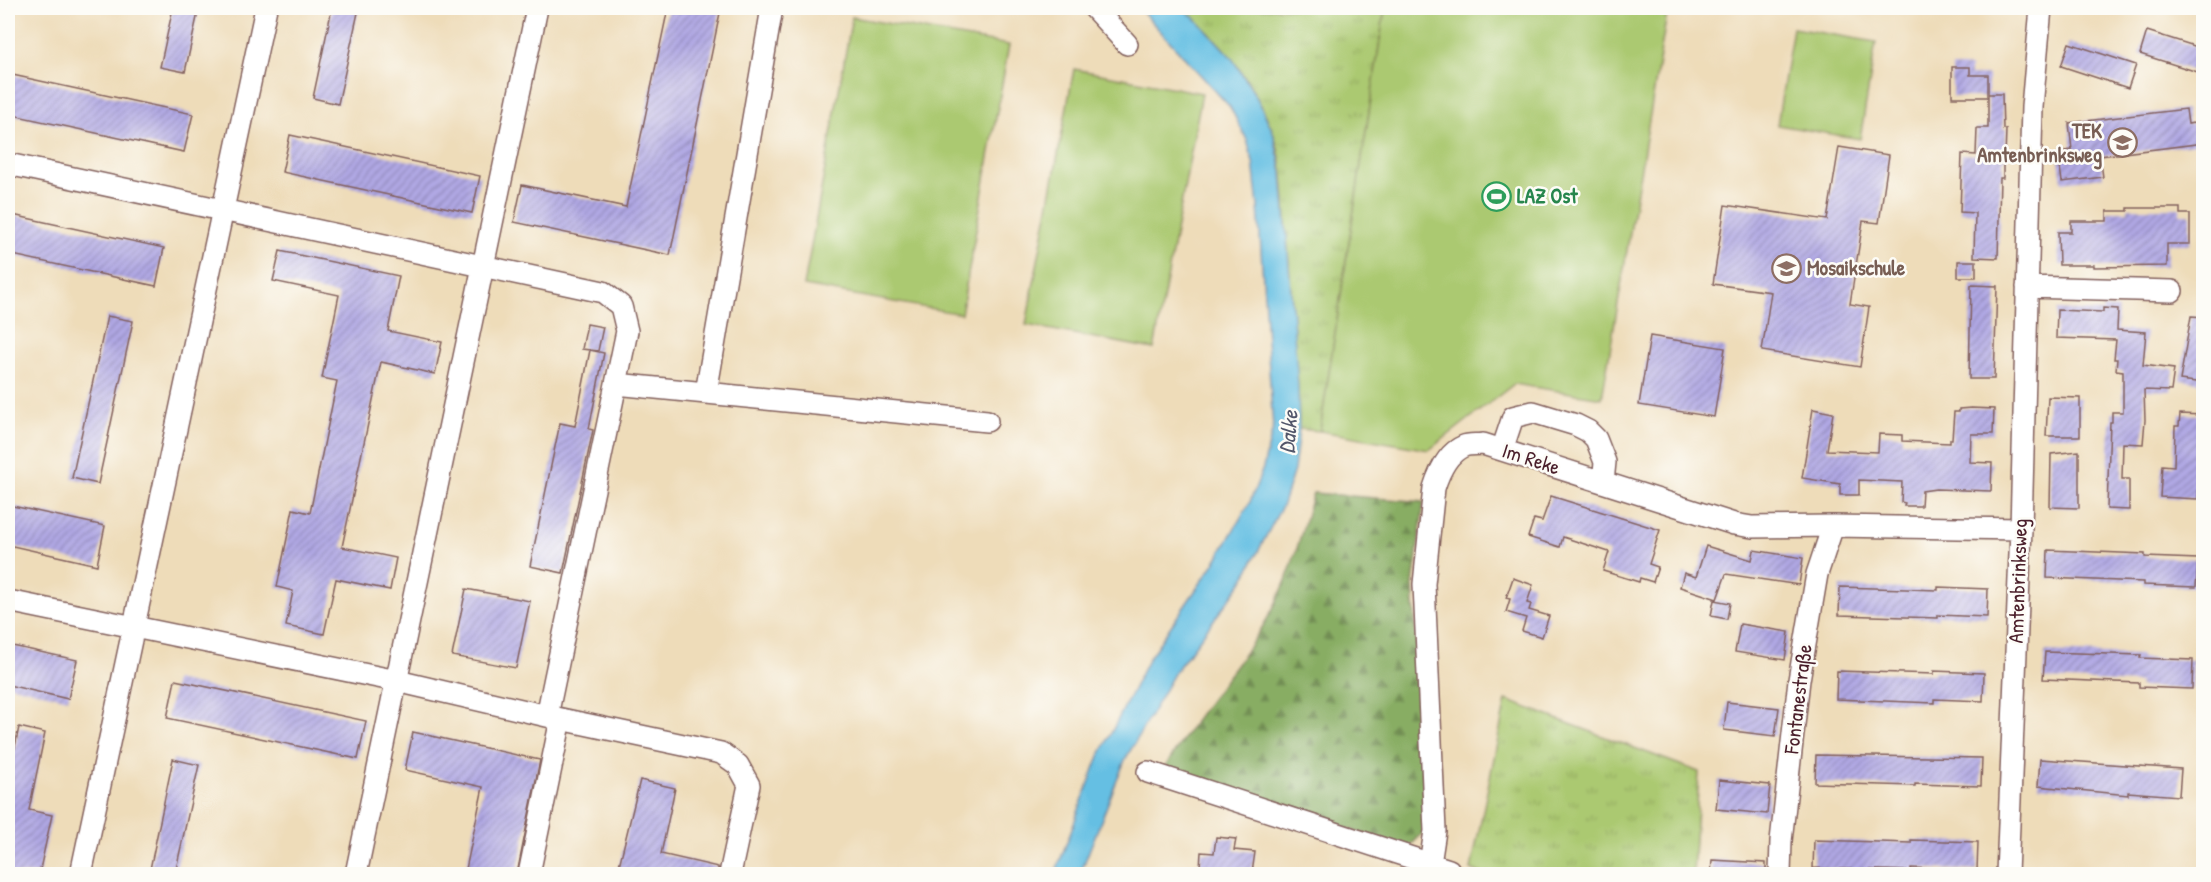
<svg xmlns="http://www.w3.org/2000/svg" width="2211" height="882" font-family="'Patrick Hand',sans-serif">
<defs>
<pattern id="forest-firs" width="22" height="20" patternUnits="userSpaceOnUse" patternTransform="scale(1.5)"><rect width="22" height="20" fill="#88ad63"/><path d="M5 1l3.5 6h-7zM16 11l3.5 6h-7z" fill="#718c52"/></pattern>
<pattern id="park-tufts" width="24" height="20" patternUnits="userSpaceOnUse" patternTransform="scale(1.5)"><rect width="24" height="20" fill="#abc971"/><path d="M3 7l-1-3M5 7V3M7 7l1-3M15 17l-1-3M17 17v-4M19 17l1-3" fill="none" stroke="#95ac62"/></pattern>
<pattern id="building-hatch" width="6" height="6" patternUnits="userSpaceOnUse" patternTransform="scale(1.5)"><rect width="6" height="6" fill="#b0a8e4"/><path d="M-1 1l2-2M0 6l6-6M5 7l2-2" fill="none" stroke="#9188b9"/></pattern>
</defs>
<rect width="100%" height="100%" fill="#fdfcf7"/>
<filter id="ink" filterUnits="userSpaceOnUse"><feTurbulence type="fractalNoise" baseFrequency=".0167" numOctaves="2"/><feDisplacementMap in="SourceGraphic" scale="12" xChannelSelector="R" yChannelSelector="G"/><feConvolveMatrix kernelMatrix="1 2 1 2 8 2 1 2 1" color-interpolation-filters="sRGB"/></filter>
<filter id="wash" filterUnits="userSpaceOnUse"><feTurbulence type="fractalNoise" baseFrequency=".008" numOctaves="4" result="noise"/><feDisplacementMap in="SourceGraphic" scale="24" xChannelSelector="R" yChannelSelector="G"/><feGaussianBlur stdDeviation="1.35" result="paint"/><feColorMatrix in="noise" values="0 0 0 0 0 0 0 0 0 0 0 0 0 0 0 0 0 1.4 0 .05"/><feComposite in="paint" operator="in"/></filter>
<g filter="url(#wash)">
<rect width="100%" height="100%" fill="#eedcb9"/>
<path fill="url(#forest-firs)" stroke="#696647" stroke-width="1.5" d="M1313,493L1424,502L1413,584L1426,830L1407,849L1165,767C1175,752 1185,736 1195,721C1225,678 1261,638 1282,590C1296,559 1303,525 1313,493Z"/>
<path fill="url(#park-tufts)" stroke="#7a744e" stroke-width="1.5" d="M1181,8H1385L1320,431L1299,429C1297,366 1292,302 1287,238C1284,203 1286,163 1272,130C1254,82 1221,39 1181,8Z
M1506,700L1699,772L1693,874H1482L1471,869Z"/>
<path fill="#abc971" stroke="#7a744e" stroke-width="1.5" d="M1385,8H1668L1602,398L1514,384L1429,450L1320,431Z
M852,17L1009,45L961,314L804,286Z
M1793,28L1876,42L1860,139L1777,125Z
M1074,69L1202,93L1154,349L1026,325Z"/>
<path fill="#65bfe3" stroke="#586f87" stroke-width="1.5" d="M1139,8H1181L1195,18L1232,58L1257,98L1273,132L1282,172L1298,385L1299,429L1294,470L1283,504L1242,582L1175,672L1125,760L1080,874H1055L1097,761L1149,658L1215,562L1250,502L1263,468L1273,428L1258,206L1253,162L1247,140L1230,107Z"/>
<g id="blocks">
<path fill="url(#building-hatch)" d="M173,8H199L185,72L160,67Z
M332,8H359L338,104L313,98Z
M668,8H721L670,255L514,222L522,185L626,207Z
M2147,31L2204,49V74L2140,54Z
M2069,43L2136,65L2128,88L2061,66Z
M1952,67H1970V75H1988V97H1952Z
M8,74L193,114L184,152L8,114Z
M1988,94H2002L2003,129H2006L2005,160H2003V178H2000L1998,258L1974,257L1975,213L1960,212L1962,154L1976,155L1977,128H1988Z
M2186,109L2188,124L2204,121V143L2100,156L2103,177L2062,182L2058,152L2072,150L2069,123Z
M290,135L480,176L472,213L282,172Z
M1839,147L1889,155L1879,223L1863,221L1850,304L1869,307L1860,367L1762,351L1771,292L1713,284L1725,205L1827,220Z
M2128,208H2180V214H2190V244H2167V266L2094,267V265H2059L2058,232H2071V221H2107V211H2128Z
M8,214L164,248L156,286L8,254Z
M280,251L399,276L388,331L442,342L435,374L381,362L342,547L396,558L390,590L336,579L324,634L286,626L293,591L277,587L293,509L310,513L337,381L322,378L339,295L273,281Z
M1958,261H1976V277H1958Z
M1971,285L1997,286L1994,379H1969Z
M2103,308L2118,309L2117,330L2146,332L2143,365L2174,369L2171,391L2144,390L2145,420L2143,444L2123,443L2122,479H2129V510L2107,509L2110,422H2112V412H2123V371L2116,370L2117,359H2114L2116,340L2056,338L2057,310L2103,312Z
M107,316L133,321L98,484L72,478Z
M2191,316L2204,317V383L2180,380Z
M587,324L603,327L598,351L582,349Z
M1650,336L1725,348L1714,417L1639,405Z
M590,350L604,353L589,429L593,430L563,573L530,566L560,423L575,426Z
M2048,397L2080,398V436H2046Z
M1971,408L1994,409L1993,434H1971L1970,462L1992,463L1991,491L1936,489L1922,491L1921,506H1904L1905,503L1901,502L1902,482L1859,480V495H1840V484L1802,478L1813,409L1833,413L1827,450L1878,452L1879,434L1902,435V441L1950,443V439H1952L1954,412H1959V409Z
M2180,414L2202,415L2198,499L2160,497L2162,465L2174,466L2175,426H2179Z
M2079,451V508L2050,507L2051,454Z
M1551,496L1660,530L1649,564L1658,567L1653,582L1640,578L1639,582L1603,571L1609,552L1563,537L1560,547L1528,537L1534,519L1542,521Z
M8,505L105,526L97,565L8,545Z
M1706,546L1752,560L1754,550L1803,558L1799,585L1726,574L1717,599L1680,587L1684,573L1696,577Z
M2048,550L2145,554V557L2198,559L2196,587L2143,585V582L2047,578Z
M1513,578L1533,585L1527,603L1531,604L1529,610L1549,616L1542,637L1522,631L1526,618L1506,612L1510,599L1506,598Z
M1840,587L1938,590V587L1988,589L1987,617L1938,615V618L1839,615Z
M466,589L530,601L516,668L452,656Z
M1714,600L1730,603L1727,619L1711,616Z
M1740,624L1789,632L1785,660L1735,652Z
M8,645L77,660L68,699L8,685Z
M2045,652L2141,655L2140,658L2193,660L2192,689L2139,687V683L2043,679Z
M1837,671L1934,674V671L1984,673L1983,701L1934,699V703L1836,699Z
M175,680L366,721L358,759L167,718Z
M1727,702L1779,708L1775,736L1724,730Z
M19,727L45,733L29,810L52,815L39,874H8V781Z
M413,732L540,760L517,874H465L483,787L405,770Z
M1816,755L1982,758L1981,786L1915,784V786L1815,783Z
M173,759L199,765L175,874H149Z
M2040,759L2181,769L2179,796L2128,792V795L2038,786Z
M640,780L675,788L661,854L718,867V874H617Z
M1719,780L1770,785L1767,814L1716,809Z
M1216,837L1236,839L1234,850L1255,852L1252,873L1200,867L1201,852L1214,853Z
M1814,840L1911,843V840L1978,842L1977,871L1911,868V871L1813,868Z
M1712,860L1766,863V874H1711Z"/>
</g>
</g>
<g filter="url(#ink)">
<use href="#blocks" fill-opacity="0" stroke="#83615d" stroke-width="1.5"/>
<g fill="none" stroke-linecap="round" stroke-linejoin="round">
<defs>
<path id="minor" d="M1094,8L1127,44
M8,164L603,292L621,306L627,331L547,716
M2027,287L2172,291
M616,384L987,421
M706,393L772,8
M1502,450L1513,417L1533,412L1576,425L1588,431L1596,439L1605,462L1603,482
M8,601L397,681L547,716L721,753L738,765L749,785L730,874
M1148,772L1449,870L1451,874
M1430,864L1435,831L1424,584L1434,488C1439,472 1447,453 1464,446C1469,444 1477,445 1483,444L1734,524L1752,527L1833,526L2021,529
M81,874L266,8
M356,874L537,8
M529,874L561,719
M1780,874L1781,841L1799,680L1817,574L1833,526
M2007,874L2021,529L2032,107L2041,8"/>
</defs>
<use href="#minor" stroke="#83615d" stroke-width="24"/>
<use href="#minor" stroke="#fff" stroke-width="21"/>
</g>
</g>
<defs>
<symbol id="school-ring" viewBox="-11 -11 22 22"><circle r="9.5" fill="#fdfcf7" stroke="#8d6e63" stroke-width="1.5"/><path d="M0-5L7-2L0 1L-7-2ZM-4 1L0 2.5L4 1V4Q0 6-4 4Z" fill="#8d6e63"/></symbol>
<symbol id="stadium-ring" viewBox="-11 -11 22 22"><circle r="9.5" fill="#fdfcf7" stroke="#2e9e5b" stroke-width="1.5"/><path d="M0-5a6.5 5 0 1 0 0 10a6.5 5 0 1 0 0-10ZM-3.5-1.8h7v3.6h-7Z" fill="#2e9e5b"/></symbol>
</defs>
<g fill-rule="evenodd">
<use href="#school-ring" x="2106" y="126" width="33" height="33"/>
<use href="#stadium-ring" x="1480" y="180" width="33" height="33"/>
<use href="#school-ring" x="1770" y="252" width="33" height="33"/>
</g>
<g text-anchor="middle" stroke-width="5" stroke-linejoin="round" paint-order="stroke">
<g font-size="21" font-weight="bold" fill="#785e54" stroke="#fdfcf7" text-anchor="end">
<text x="2102" y="138">TEK<tspan x="2102" dy="24">Amtenbrinksweg</tspan></text>
<text x="1807" y="275" text-anchor="start">Mosaikschule</text>
</g>
<g font-size="21" font-weight="bold" fill="#27864d" stroke="#fdfcf7" text-anchor="start">
<text x="1517" y="203">LAZ Ost</text>
</g>
<g font-size="21" fill="#4a1f2b" stroke="#fdfcf7">
<text transform="translate(1531 459) rotate(18)" y="7">Im Reke</text>
<text transform="translate(2018 581) rotate(-88)" y="7">Amtenbrinksweg</text>
<text transform="translate(1798 699) rotate(-83)" y="7">Fontanestraße</text>
</g>
<g font-size="22" font-style="italic" fill="#53576b" stroke="#fdfcf7">
<text transform="translate(1288 432) rotate(-85)" y="8">Dalke</text>
</g>
</g>
<rect width="2211" height="882" fill="none" stroke="#fdfcf7" stroke-width="30"/>
</svg>
